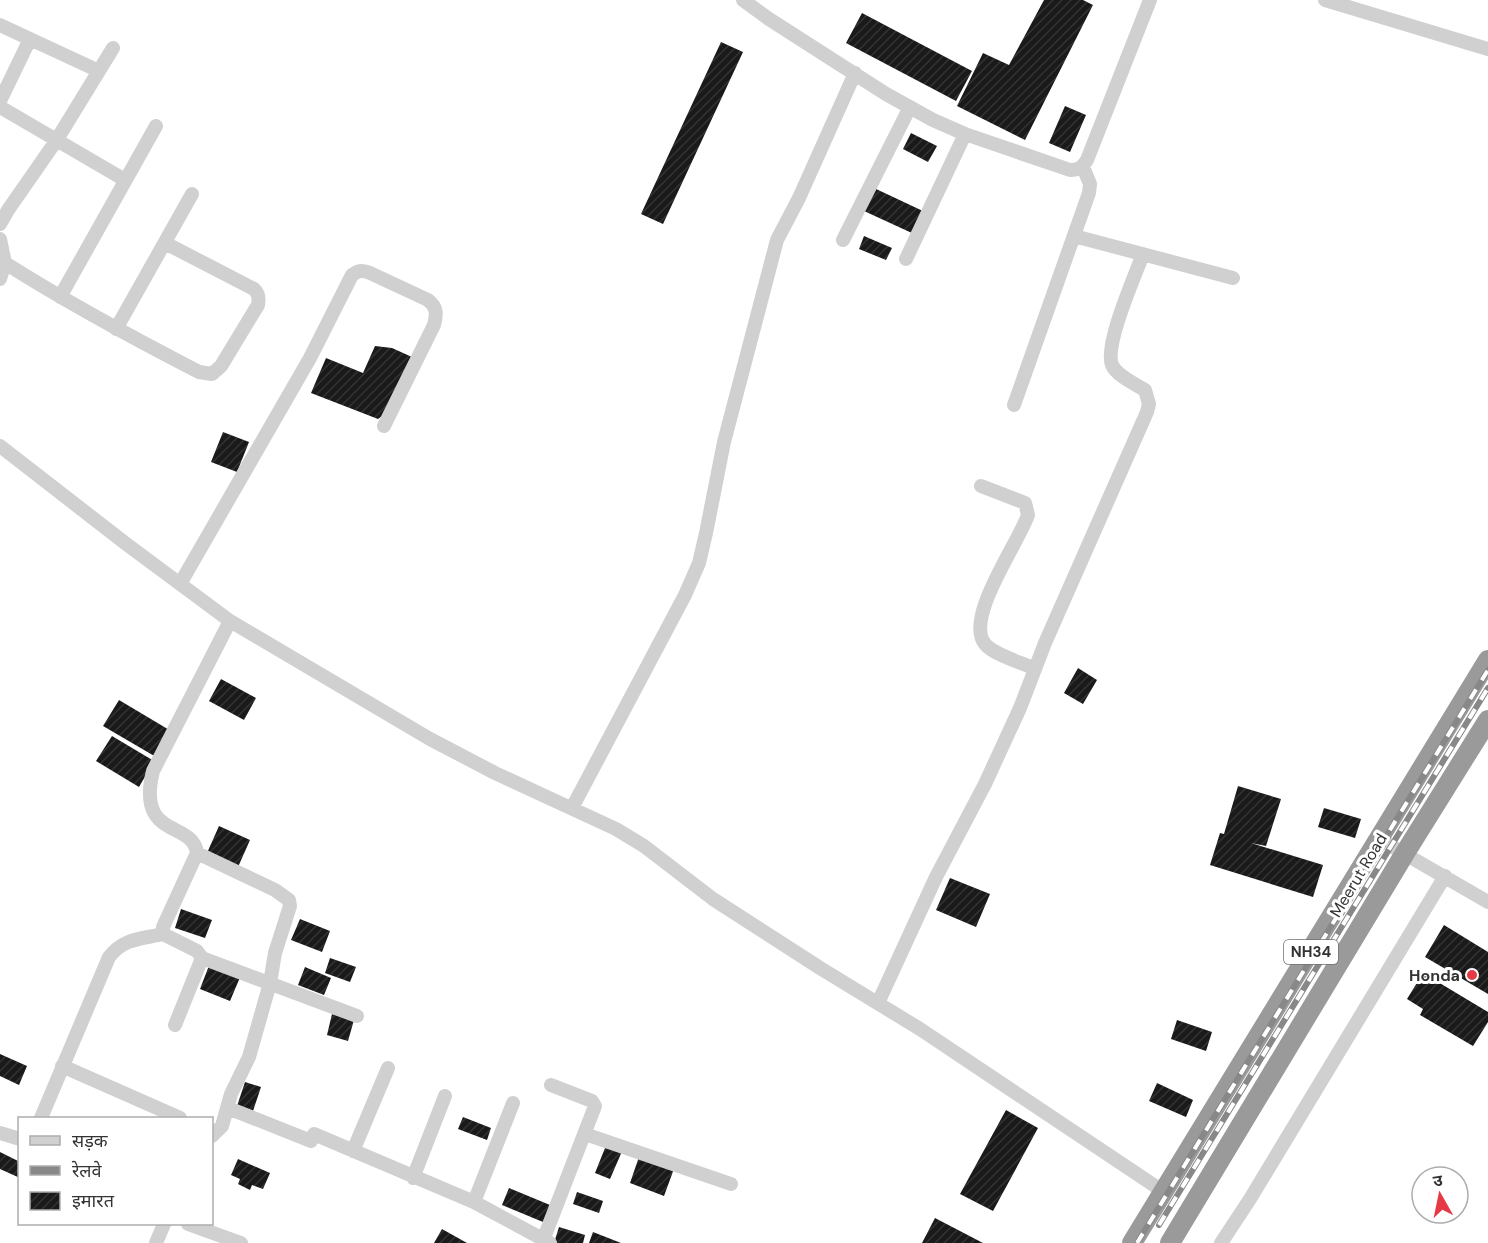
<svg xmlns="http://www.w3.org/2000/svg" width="1488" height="1243" font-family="'DM Sans','Noto Sans Devanagari',sans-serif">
<defs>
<pattern id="building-hatch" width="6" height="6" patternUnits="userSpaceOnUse" patternTransform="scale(1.5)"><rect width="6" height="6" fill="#1a1a1a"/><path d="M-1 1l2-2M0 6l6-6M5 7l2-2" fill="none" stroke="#333"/></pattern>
</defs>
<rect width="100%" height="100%" fill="#fff"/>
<path fill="url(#building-hatch)" d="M1044,0H1083L1093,5L1025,140L957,106L983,53L1009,65Z
M862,13L972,71L956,101L846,43Z
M721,42L743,52L663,224L641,214Z
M1065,106L1086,115L1070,152L1049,143Z
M911,133L937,146L928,162L903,149Z
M874,188L925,212L914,234L864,211Z
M864,236L892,248L886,260L859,249Z
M375,346L392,348L412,357L382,416L378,419L311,393L326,358L363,373Z
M223,432L249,442L237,472L211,462Z
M1078,668L1097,680L1083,704L1064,693Z
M221,679L256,698L244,720L209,701Z
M119,700L171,731L156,757L103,726Z
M112,736L154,761L139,787L96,761Z
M1238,786L1281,799L1266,846L1251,843L1323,865L1313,897L1210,865L1220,833L1224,834Z
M1324,808L1361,819L1355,838L1318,827Z
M219,826L250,840L238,867L207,853Z
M950,878L990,894L976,927L936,910Z
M181,909L212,920L205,938L175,928Z
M300,919L330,931L322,952L291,940Z
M1444,925L1488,952V994L1425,957Z
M330,958L356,967L350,982L325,973Z
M210,963L241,975L230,1001L200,989Z
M305,967L331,978L324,995L298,985Z
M1423,973L1488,1012V1022L1473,1046L1420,1015L1423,1009L1407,999Z
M332,1014L354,1020L348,1041L327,1035Z
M1177,1020L1212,1032L1206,1051L1171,1039Z
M0,1054L27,1066L19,1085L0,1076Z
M245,1082L261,1087L253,1111L237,1106Z
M1157,1083L1193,1100L1186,1117L1149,1101Z
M1006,1110L1038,1128L993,1211L960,1194Z
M463,1117L491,1128L487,1140L458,1129Z
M607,1143L623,1149L610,1179L595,1173Z
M0,1152L20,1162V1178L0,1169Z
M640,1154L675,1166L664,1196L630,1183Z
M238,1159L270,1173L263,1189L252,1185L250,1190L238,1184L240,1179L231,1175Z
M509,1188L550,1205L543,1222L502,1205Z
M577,1192L603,1201L599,1213L573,1204Z
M935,1218L983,1243H922Z
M559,1227L585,1235L583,1243H554Z
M442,1229L467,1243H434Z
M593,1232L621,1243H589Z"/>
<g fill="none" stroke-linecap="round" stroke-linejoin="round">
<path stroke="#d0d0d0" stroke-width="14" d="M743,0L769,19L886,94L933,120L965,134L1070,170C1078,170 1082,168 1087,160L1150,0
M1325,0L1488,49
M0,25L99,71
M0,101L30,39
M0,107L125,180
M0,224L8,210L56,141L113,48
M1074,236L1233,278
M0,239L5,263L0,279
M843,240L910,107
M906,259L965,134
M5,263C68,303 133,338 199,372L212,374L221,366L258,305C259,298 259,294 254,289L165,243
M60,297L156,126
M116,329L192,194
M1014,405L1089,193L1090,184L1083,167
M0,446L125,543L230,621L430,739L495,773L616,829L644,846L713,899L820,968L920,1029L1164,1192
M981,486L1025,503L1028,515C1018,544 964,618 985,644C994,655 1023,663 1035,669
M180,584L310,358L352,275C359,270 363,270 370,273L428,300C437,307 437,314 434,325L384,426
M572,808L685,595L699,563L706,533L724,442L777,240L799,198L855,73
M1379,839L1488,902
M197,853L275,890L289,900L290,906L275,953L270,983L249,1057L231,1094L222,1126L212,1136
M202,958L357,1016
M878,1003L936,877L985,784L1020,708L1045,643L1147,412L1149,404L1145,390C1135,384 1117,376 1112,365C1104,345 1135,276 1143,254
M175,1025L202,958L197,951L163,934V927L197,853C193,820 136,840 153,771L230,621
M62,1066L180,1118
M228,1108L311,1141
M41,1118L109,957C124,938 141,939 163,934
M0,1133L20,1139
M314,1134L474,1202L550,1243
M585,1134L731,1184
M353,1151L388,1068
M413,1178L445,1096
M474,1202L513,1103
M188,1224L241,1243
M156,1243L164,1224
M542,1243L595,1106L592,1101L551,1085
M1221,1243L1250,1199L1445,876"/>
<path stroke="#9a9a9a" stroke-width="20" d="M1132,1243L1488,660
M1170,1243L1405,853L1488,720"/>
<defs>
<path id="rail" d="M1159,1225L1488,688
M1137,1243L1488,670"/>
</defs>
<use href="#rail" stroke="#888" stroke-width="6"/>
<use href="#rail" stroke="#fff" stroke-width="4" stroke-dasharray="11" stroke-linecap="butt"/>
</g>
<circle fill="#e63946" stroke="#fff" stroke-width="2" cx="1472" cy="975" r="6"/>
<g text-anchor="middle" stroke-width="6" stroke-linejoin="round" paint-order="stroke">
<rect fill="#fff" stroke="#707070" stroke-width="1.5" x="1284" y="940" width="54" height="24" rx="4.5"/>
<g font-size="15" font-weight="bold" fill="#333">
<text x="1311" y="957">NH34</text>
</g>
<g font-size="16" fill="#333" stroke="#fff">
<text transform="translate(1358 875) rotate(-59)" y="6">Meerut Road</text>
</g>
<g font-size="16" font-weight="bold" fill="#333" stroke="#fff" text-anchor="end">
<text x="1460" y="981">Honda</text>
</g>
</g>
<rect x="18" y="1117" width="195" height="108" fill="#ffffff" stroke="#adadad" stroke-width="1.5"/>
<rect x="30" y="1136" width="30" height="9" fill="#d0d0d0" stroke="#adadad" stroke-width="1.5"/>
<text x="72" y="1147" font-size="18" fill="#333333">सड़क</text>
<rect x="30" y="1166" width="30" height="9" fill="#888888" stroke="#adadad" stroke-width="1.5"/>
<text x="72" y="1177" font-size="18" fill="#333333">रेलवे</text>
<rect x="30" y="1192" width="30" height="18" fill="url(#building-hatch)" stroke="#adadad" stroke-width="1.5"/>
<text x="72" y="1207" font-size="18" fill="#333333">इमारत</text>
<g transform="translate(1440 1195) rotate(351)"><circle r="28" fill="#ffffff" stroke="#adadad" stroke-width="1.5"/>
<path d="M0-4.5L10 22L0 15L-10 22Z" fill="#e63946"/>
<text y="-9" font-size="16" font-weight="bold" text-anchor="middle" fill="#333333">उ</text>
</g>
</svg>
